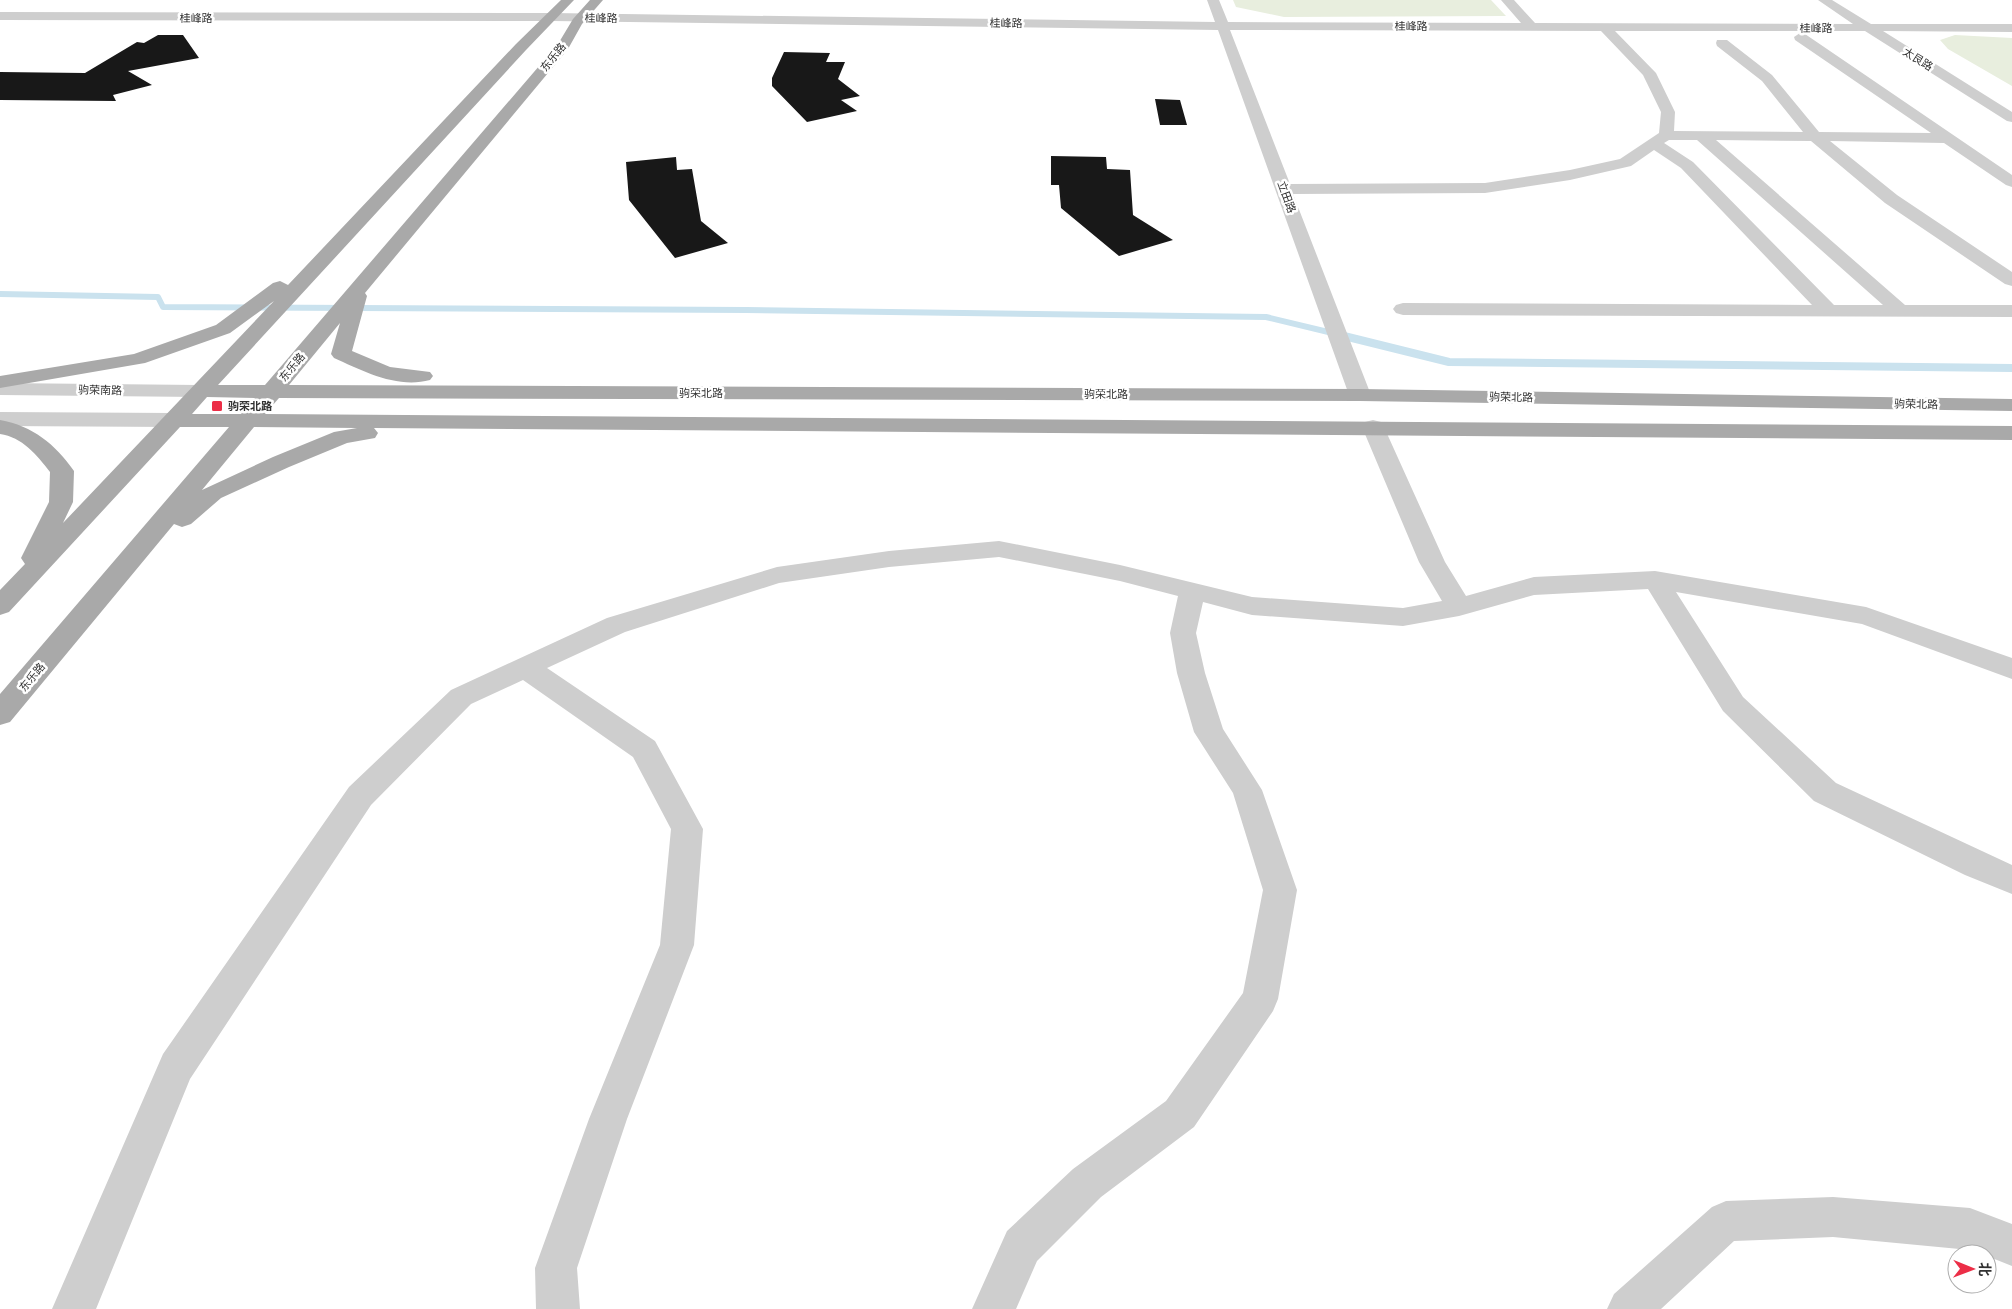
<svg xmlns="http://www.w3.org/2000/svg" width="2012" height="1309" font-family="Montserrat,'Noto Sans SC',sans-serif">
<rect width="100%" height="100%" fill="#fff"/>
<path fill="#e8eede" d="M1233,0H1491L1506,16L1284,17L1236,7Z
M1955,35L2012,38V86L1948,49L1940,40Z"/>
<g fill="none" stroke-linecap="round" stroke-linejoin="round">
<path stroke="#cae2ee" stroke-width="6" d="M0,294L158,297L163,307L746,310L1266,317L1349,337"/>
<path stroke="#cae2ee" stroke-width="8" d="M1344,336L1449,362L2012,368"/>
</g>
<path fill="#181818" d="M158,35H183L199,58L128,71L152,85L113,95L116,101L0,100V72L85,73L137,42L144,43Z
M784,52L830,53L826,62H845L838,79L860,96L841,100L857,111L807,122L772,86V78Z
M1155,99L1180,100L1187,125H1160Z
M1051,156L1106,157L1107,169L1130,170L1133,215L1173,240L1119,256L1061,208L1059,185H1051Z
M676,157L677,170L692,169L701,221L728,243L675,258L629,200L626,162Z"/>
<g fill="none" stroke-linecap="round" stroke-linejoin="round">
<path fill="#cecece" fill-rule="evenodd" d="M1207,0H1219L1228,22L1521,23L1501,0H1514L1535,23L1853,24L1818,0H1832L1871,24H2012V32L1883,31L2012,112V122L2007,121L1865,31H1615L1656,73L1675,112L1674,131L1803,132L1762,81L1717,46L1716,43L1717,40H1727L1772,75L1819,132L1931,133L1795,40L1794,37L1800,33L1805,34L2012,175V187L2006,185L1944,143L1830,141L1897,195L2012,272V286L2005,284L1885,203L1811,141L1716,140L1905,305H2012V317L1403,315L1396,313L1393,309L1396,305L1403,303L1812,305L1681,168L1654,150L1631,166L1570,180L1485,193L1293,194L1371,395L1368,400L1360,401L1352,400L1349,395L1218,30L552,21L0,20V12L552,13L1215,22ZM1230,30L1601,31L1643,75L1661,112L1659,133L1620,159L1570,170L1485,183L1290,184ZM1669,140H1697L1883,305H1834L1693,162L1664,143Z
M0,383L199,385L207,386L210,391L207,396L199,397L0,395Z
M0,412L173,413L181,415L184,420L181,425L173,427L0,426Z
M1373,420L1381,422L1384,427L1445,562L1466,596L1534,577L1655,571L1866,607L2012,658V679L1862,624L1676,592L1743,697L1836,783L2012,865V894L1965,875L1814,801L1723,711L1648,589L1534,595L1459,616L1403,626L1252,615L1203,602L1196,633L1205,673L1223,729L1262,790L1297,890L1278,999L1273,1011L1194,1127L1101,1197L1037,1261L1016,1309H972L1007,1231L1073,1169L1166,1101L1243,993L1263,890L1233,793L1194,732L1177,673L1170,633L1178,596L1120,581L999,557L889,567L779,583L625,632L547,668L655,741L703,829L694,945L627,1119L577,1268L580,1309H536L535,1268L589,1119L660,945L671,829L633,757L523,680L471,704L371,805L190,1079L96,1309H52L163,1054L349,787L451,690L607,618L777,567L889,551L999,541L1120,565L1252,597L1403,608L1442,601L1419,562L1362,427L1365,422Z
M1833,1197L1970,1208L2012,1224V1266L1987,1256V1254L1970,1250L1833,1237L1734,1241L1661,1309H1607L1614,1294L1712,1207L1726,1201Z"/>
<path fill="#a9a9a9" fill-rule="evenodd" d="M561,0H574L526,50L218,385H265L558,44L573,19L590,0H603L582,24L568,49L365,293L367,296L352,351L390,367L430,372L433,376L430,380C397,389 363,371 334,358L331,354L340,323L289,385L1360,389L2012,399V411L1360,401L279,398L265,414L2012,426V440L374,428L378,433L375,438L347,443L289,467L221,498L191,524L182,527L174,524L10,722L0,725V694L229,427H180L9,612L0,615V590L25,564L21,558L49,502L50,472C37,455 22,437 0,434V420C33,426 55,444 74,471L73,502L63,523L274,301L230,333L145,363L0,388V376L134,354L216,325L273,283L280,281L288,285L516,44ZM207,397L255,398L241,414H192ZM254,427L357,428L334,432L273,457L202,490Z"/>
</g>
<rect fill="#ec2e47" stroke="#fff" stroke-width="2" x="211" y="400" width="12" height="12" rx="2.5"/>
<g text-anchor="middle" stroke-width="5" stroke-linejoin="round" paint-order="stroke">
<g font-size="11" fill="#313131" stroke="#fff">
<text x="196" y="22">桂峰路</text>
<text transform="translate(601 18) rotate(1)" y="4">桂峰路</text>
<text transform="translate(1006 23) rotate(1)" y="4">桂峰路</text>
<text x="1411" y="30">桂峰路</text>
<text x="1816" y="32">桂峰路</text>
<text transform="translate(553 57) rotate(-51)" y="4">东乐路</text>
<text transform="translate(1918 59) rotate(32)" y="4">太艮路</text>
<text transform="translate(1287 197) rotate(70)" y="4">立田路</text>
<text transform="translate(292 367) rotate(-50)" y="4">东乐路</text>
<text transform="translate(100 390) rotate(1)" y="4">驹荣南路</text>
<text x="701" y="397">驹荣北路</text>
<text x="1106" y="398">驹荣北路</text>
<text transform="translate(1511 397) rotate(1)" y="4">驹荣北路</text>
<text transform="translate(1916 404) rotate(1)" y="4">驹荣北路</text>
<text transform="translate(32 677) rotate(-50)" y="4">东乐路</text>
</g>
<g font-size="11" font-weight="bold" fill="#313131" stroke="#fff" text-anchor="start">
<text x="228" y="410">驹荣北路</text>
</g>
</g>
<g transform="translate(1972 1269) rotate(91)"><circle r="24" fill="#ffffff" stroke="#adadad"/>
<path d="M0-4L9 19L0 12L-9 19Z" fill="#ec2e47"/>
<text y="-8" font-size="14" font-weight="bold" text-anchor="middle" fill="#313131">北</text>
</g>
</svg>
